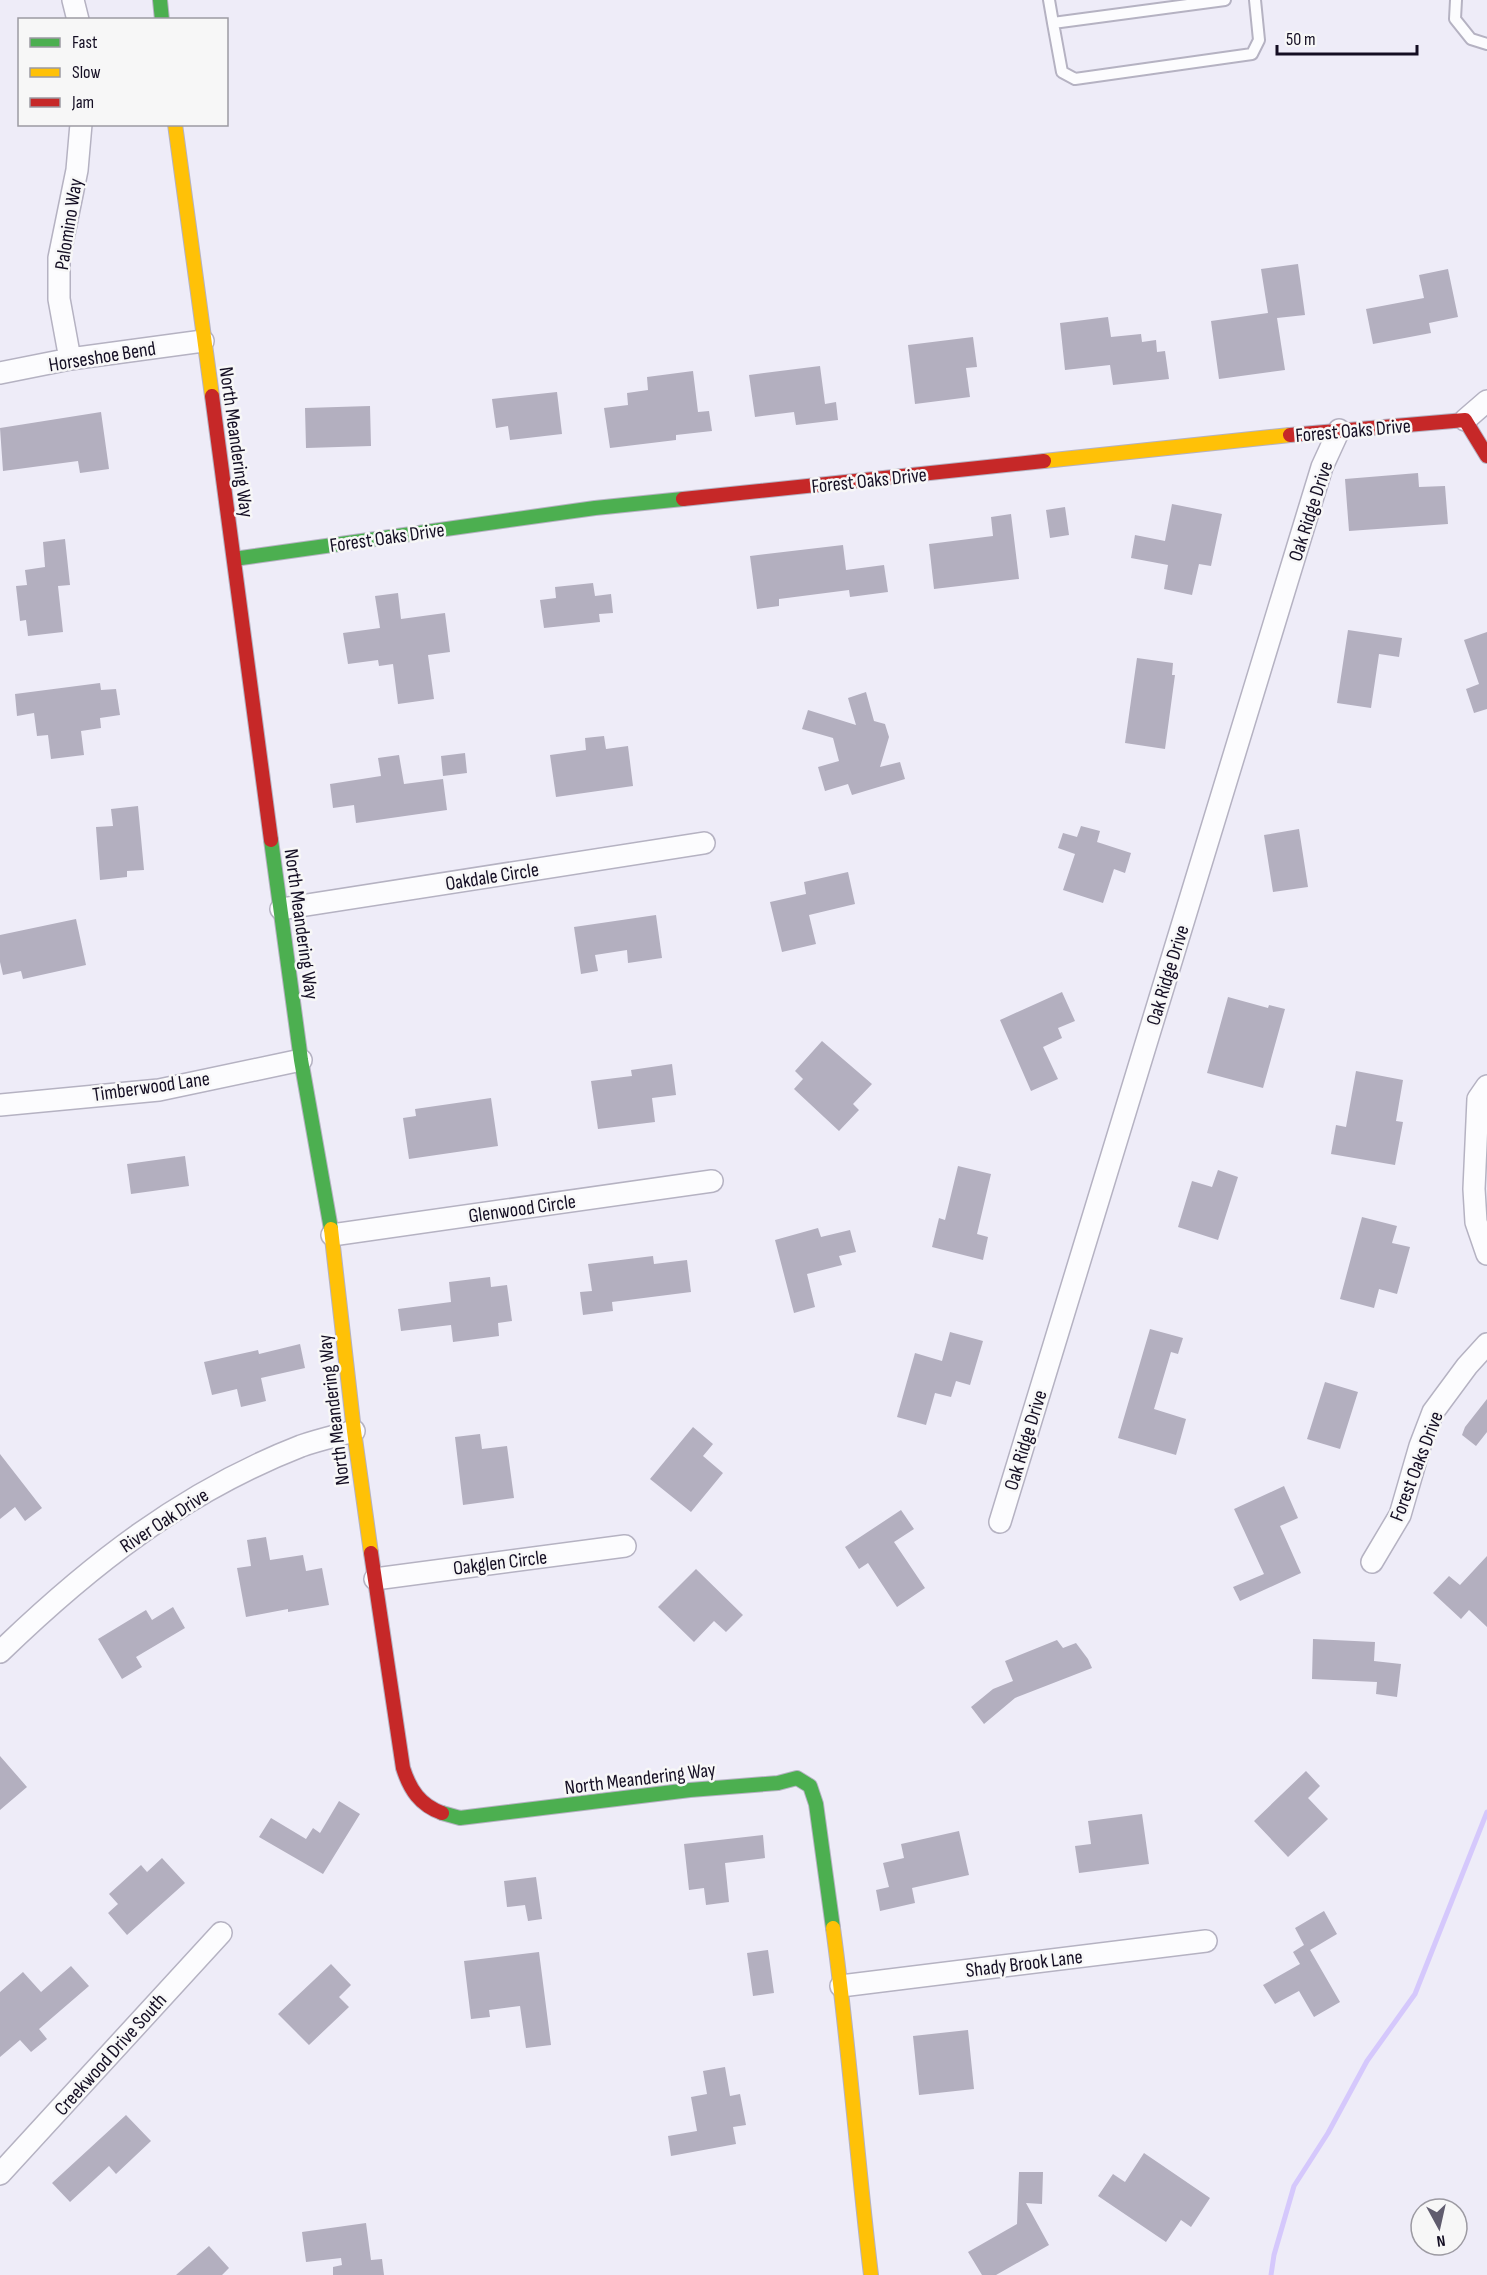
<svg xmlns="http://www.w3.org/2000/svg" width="1487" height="2275" font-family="'Sofia Sans Condensed',sans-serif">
<rect width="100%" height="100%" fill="#eeecf8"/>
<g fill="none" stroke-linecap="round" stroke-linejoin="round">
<path stroke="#d5c8fc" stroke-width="5" d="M1271,2275L1274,2255L1294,2186L1328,2133L1367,2061L1415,1994L1487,1812"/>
</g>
<path fill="#b3afbf" d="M1298,264L1305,315L1277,318L1285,370L1219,379L1211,321L1268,313L1261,269Z
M1448,269L1458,317L1429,323L1431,333L1373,344L1366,309L1424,298L1419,275Z
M1108,317L1111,337L1141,334L1142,342L1156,340L1157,352L1165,351L1169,379L1113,385L1110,365L1065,370L1060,323Z
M973,337L977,367L966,368L970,397L915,404L908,345Z
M820,366L825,404L836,402L838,420L796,425L794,412L755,417L749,375Z
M693,371L698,412L709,411L712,431L676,435V440L610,448L604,408L628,405L627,393L648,390L647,377Z
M557,392L562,434L510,440L508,426L496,428L492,399Z
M370,406L371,446L306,448L305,408Z
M101,412L109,469L80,473L78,461L3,471L0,428Z
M1418,473L1419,487L1445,486L1448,524L1349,531L1345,479Z
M1172,504L1222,514L1211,566L1199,564L1192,595L1164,589L1168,565L1131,558L1135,535L1165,541Z
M1065,507L1069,535L1050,538L1046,510Z
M1011,514L1019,579L934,589L929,544L993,536L991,517Z
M65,539L70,585L58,586L63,632L28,636L26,620L20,621L16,586L27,585L25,570L45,567L43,542Z
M843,545L846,570L884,565L888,592L850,597L849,590L779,599V606L757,609L750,556Z
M593,583L595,596L611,594L613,613L599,614L600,622L544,628L540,600L556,598L555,587Z
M398,593L401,619L445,613L450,652L428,655L434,699L398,704L393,664L379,666L378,660L348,664L343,633L380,628L375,596Z
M1348,630L1402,638L1399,657L1379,654L1371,708L1337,703Z
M1487,632V709L1474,713L1466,689L1479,684L1464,640Z
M1137,658L1173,663L1172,675H1175L1165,749L1125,743Z
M100,683L101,690L116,689L120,715L100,718L101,728L81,731L84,755L51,759L48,735L37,736L34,713L17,716L15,694Z
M866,692L874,721L885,724L889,737L880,767L900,762L905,779L852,795L848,784L825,791L818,767L839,761L833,738L802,729L808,710L856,725L848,698Z
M604,736L606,749L628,746L633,786L556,797L550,755L586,750L585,738Z
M465,753L467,773L443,776L441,756Z
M399,755L404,784L443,779L447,810L356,823L354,805L333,808L330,784L381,776L378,758Z
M138,806L144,870L127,871V877L100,880L96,827L113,826L111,809Z
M1081,826L1100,831L1097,842L1131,853L1125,873L1114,869L1103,903L1063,890L1075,854L1058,848L1063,833L1077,837Z
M1299,829L1308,887L1273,892L1264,835Z
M848,872L855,904L809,915L816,944L782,952L770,902L806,894L804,882Z
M656,915L662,958L628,963L627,950L595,955L598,971L581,974L574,927Z
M76,919L86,965L23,979L21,971L3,975L0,962V935Z
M1062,992L1075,1021L1058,1028L1062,1038L1043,1047L1058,1079L1031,1091L1000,1020Z
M1228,997L1268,1008L1269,1005L1285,1009L1263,1088L1207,1073Z
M822,1041L872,1084L853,1104L859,1110L839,1131L794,1089L803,1079L795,1071Z
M672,1064L676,1095L652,1098L655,1122L598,1129L591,1081L632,1076L631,1070Z
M1356,1071L1403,1080L1396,1121L1403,1122L1395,1165L1331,1154L1336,1125L1346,1127Z
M491,1098L498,1146L409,1159L403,1118L416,1116L415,1109Z
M185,1156L189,1186L131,1194L127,1164Z
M958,1166L991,1174L977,1234L988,1237L983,1260L932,1247L939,1218L945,1220Z
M1218,1170L1238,1177L1218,1240L1178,1227L1192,1181L1212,1187Z
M1362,1217L1397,1226L1392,1243L1410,1247L1397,1294L1379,1289L1374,1308L1340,1299Z
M818,1228L821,1237L850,1230L856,1252L839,1256L842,1265L807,1274L815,1307L794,1313L775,1240Z
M653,1256L654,1264L687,1260L691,1292L612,1302L613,1311L583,1315L580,1292L592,1291L588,1264Z
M490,1277L491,1287L507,1285L512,1321L498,1323L499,1336L453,1342L451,1325L401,1331L398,1309L451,1302L449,1282Z
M1150,1329L1183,1338L1178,1354L1171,1352L1154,1409L1186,1419L1176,1455L1118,1438Z
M950,1332L983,1341L970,1385L956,1381L951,1397L935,1393L926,1425L897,1417L915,1353L942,1361Z
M300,1344L305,1368L261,1378L266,1401L241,1407L237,1389L212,1395L204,1362L258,1350L259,1354Z
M1325,1382L1358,1392L1340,1449L1307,1439Z
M1487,1399V1432L1476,1446L1462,1435L1465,1427Z
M693,1427L713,1444L703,1456L723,1473L691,1512L650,1479Z
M480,1434L482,1449L507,1446L514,1498L463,1505L455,1437Z
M0,1454L42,1508L25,1521L15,1507L0,1519Z
M1284,1486L1298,1518L1280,1526L1301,1573L1240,1601L1233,1587L1264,1574L1234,1509Z
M901,1510L914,1529L894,1542L925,1588L897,1607L868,1563L859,1569L845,1547Z
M266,1537L270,1560L303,1555L306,1571L322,1568L329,1605L288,1612V1609L246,1617L237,1568L251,1566L247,1540Z
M1487,1556V1627L1469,1610L1461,1619L1433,1593L1449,1576L1460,1585Z
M696,1569L743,1615L726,1632L714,1621L694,1642L658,1607Z
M173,1607L185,1628L136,1657L142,1667L122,1679L98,1639L146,1610L152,1620Z
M1313,1639L1375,1642L1374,1661L1401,1664L1397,1697L1376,1694L1377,1682L1312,1679Z
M1057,1640L1063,1648L1076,1643L1088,1659L1092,1668L1015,1698L984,1724L971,1707L993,1689L1013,1681L1005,1661Z
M0,1756L27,1787L0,1810Z
M1306,1771L1320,1786L1308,1798L1328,1819L1288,1857L1254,1821Z
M339,1801L360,1814L323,1874L259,1837L271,1818L306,1839L313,1828L320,1833Z
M1142,1814L1149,1864L1079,1873L1075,1846L1091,1844L1088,1821Z
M959,1831L969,1875L912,1888L915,1903L880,1911L876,1890L889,1887L883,1863L904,1858L901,1844Z
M763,1835L765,1858L725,1863L729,1902L706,1905L704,1888L689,1890L684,1844Z
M162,1858L185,1883L127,1935L108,1913L118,1904L109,1894L141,1865L147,1872Z
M536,1877L542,1919L528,1921L525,1905L507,1907L504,1881Z
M1324,1911L1337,1934L1310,1950L1340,2002L1314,2017L1299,1991L1275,2004L1263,1985L1300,1964L1293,1952L1304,1945L1295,1928Z
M768,1950L774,1993L753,1996L747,1953Z
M539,1952L551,2045L526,2048L520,2006L489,2010L490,2017L471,2019L464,1961Z
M331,1964L351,1985L339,1997L349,2007L309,2045L278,2014Z
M71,1966L89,1986L39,2029L47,2039L31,2052L20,2040L0,2057V1992L23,1972L41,1992Z
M968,2030L974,2089L919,2095L913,2036Z
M725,2067L730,2096L740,2094L746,2125L733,2127L736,2144L671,2156L668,2136L697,2131L691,2097L707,2094L703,2071Z
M126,2115L151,2141L116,2174L109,2166L70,2202L52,2183Z
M1144,2153L1210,2198L1191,2227L1181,2220L1166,2242L1098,2196L1113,2174L1125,2182Z
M1019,2172H1043L1042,2204L1026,2203L1049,2245L996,2275H982L968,2252L1017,2224Z
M366,2223L371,2260L382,2259L384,2275H333V2267L342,2265L341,2258L306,2262L302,2232Z
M209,2246L229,2268L222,2275H176Z"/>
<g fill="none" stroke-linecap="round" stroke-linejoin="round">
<defs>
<path id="lane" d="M1049,0L1053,23L1225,0
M1456,0L1455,19L1471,39L1487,44
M1053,23L1062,72L1075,79L1252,54L1259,40L1255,0"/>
<path id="street" d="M73,0L78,20
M70,359L59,299V258L77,170L81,124
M0,373L70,359L203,341
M1465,420L1487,401
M281,909L704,843
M1487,1086L1478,1099L1474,1189L1476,1222L1487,1254
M0,1105L159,1090L301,1060
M332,1235L712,1181
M1000,1522L1322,467L1339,430
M1372,1562L1400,1515L1420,1446L1433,1412L1467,1366L1487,1344
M375,1579L625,1546
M0,1652C90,1565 183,1492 301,1446C318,1440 336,1436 354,1431
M841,1986L1206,1941
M0,2174L221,1933"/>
<path id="fast" d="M160,0L162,20
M234,559L595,508L683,499
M271,840L301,1060L331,1229
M442,1813L460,1818L690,1790L778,1783L797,1778L810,1786L816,1804L833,1928"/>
<path id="slow" d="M175,124L212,396
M1044,461L1290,435
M331,1229L354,1431L371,1553
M833,1928C849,2043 857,2159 871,2275"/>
<path id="jam" d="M212,396L271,840
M1290,435L1465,420L1487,456
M683,499L1044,461
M371,1553L403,1768C410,1790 420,1805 442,1813"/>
</defs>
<use href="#lane" stroke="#b5b2c2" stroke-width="14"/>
<use href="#street" stroke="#b5b2c2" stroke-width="24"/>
<use href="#fast" stroke="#b5b2c2" stroke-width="16"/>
<use href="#slow" stroke="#b5b2c2" stroke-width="16"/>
<use href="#jam" stroke="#b5b2c2" stroke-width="16"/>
<use href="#lane" stroke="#fcfcfe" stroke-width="10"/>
<use href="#street" stroke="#fcfcfe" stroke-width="21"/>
<use href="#fast" stroke="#4caf50" stroke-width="14"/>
<use href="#slow" stroke="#ffc107" stroke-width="14"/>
<use href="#jam" stroke="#c62828" stroke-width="14"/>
</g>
<g text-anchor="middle" stroke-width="5" stroke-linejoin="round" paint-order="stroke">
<g font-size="20" fill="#140e23" stroke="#f7f7f7">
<text transform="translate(68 224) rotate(-81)" y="7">Palomino Way</text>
<text transform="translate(102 356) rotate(-9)" y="7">Horseshoe Bend</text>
<text transform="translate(1353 430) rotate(-5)" y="7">Forest Oaks Drive</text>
<text transform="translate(237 442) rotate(82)" y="7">North Meandering Way</text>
<text transform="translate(869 480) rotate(-6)" y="7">Forest Oaks Drive</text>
<text transform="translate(1310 511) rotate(-72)" y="7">Oak Ridge Drive</text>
<text transform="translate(387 537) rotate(-8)" y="7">Forest Oaks Drive</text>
<text transform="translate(492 876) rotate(-9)" y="7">Oakdale Circle</text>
<text transform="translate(302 924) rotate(82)" y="7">North Meandering Way</text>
<text transform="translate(1167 975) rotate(-73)" y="7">Oak Ridge Drive</text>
<text transform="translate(151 1086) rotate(-8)" y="7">Timberwood Lane</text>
<text transform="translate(522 1208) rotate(-8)" y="7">Glenwood Circle</text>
<text transform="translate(333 1410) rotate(-97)" y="7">North Meandering Way</text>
<text transform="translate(1025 1440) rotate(-73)" y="7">Oak Ridge Drive</text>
<text transform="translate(1416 1466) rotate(-69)" y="7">Forest Oaks Drive</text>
<text transform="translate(164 1520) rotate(-33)" y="7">River Oak Drive</text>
<text transform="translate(500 1562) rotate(-7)" y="7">Oakglen Circle</text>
<text transform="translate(640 1778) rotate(-7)" y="7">North Meandering Way</text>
<text transform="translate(1024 1963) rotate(-7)" y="7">Shady Brook Lane</text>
<text transform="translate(110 2054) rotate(-48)" y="7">Creekwood Drive South</text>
</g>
</g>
<rect x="18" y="18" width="210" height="108" fill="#f7f7f7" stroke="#9c9aa2" stroke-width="1.5"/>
<rect x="30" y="38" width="30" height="9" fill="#4caf50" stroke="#9c9aa2" stroke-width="1.5"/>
<text x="72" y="48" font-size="18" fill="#140e23">Fast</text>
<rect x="30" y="68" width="30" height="9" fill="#ffc107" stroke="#9c9aa2" stroke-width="1.5"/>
<text x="72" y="78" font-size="18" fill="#140e23">Slow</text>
<rect x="30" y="98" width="30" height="9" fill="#c62828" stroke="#9c9aa2" stroke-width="1.5"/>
<text x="72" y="108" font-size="18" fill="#140e23">Jam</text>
<g transform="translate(1439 2227) rotate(172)"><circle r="28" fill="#f7f7f7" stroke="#9c9aa2" stroke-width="1.5"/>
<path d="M0-4.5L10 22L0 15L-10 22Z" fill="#605c6e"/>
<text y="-9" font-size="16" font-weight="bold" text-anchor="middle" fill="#140e23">N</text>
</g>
<path d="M1277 45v9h140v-9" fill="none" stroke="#140e23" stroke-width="3"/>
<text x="1286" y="45" font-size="18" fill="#140e23" stroke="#f7f7f7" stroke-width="4.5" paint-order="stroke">50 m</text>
</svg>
